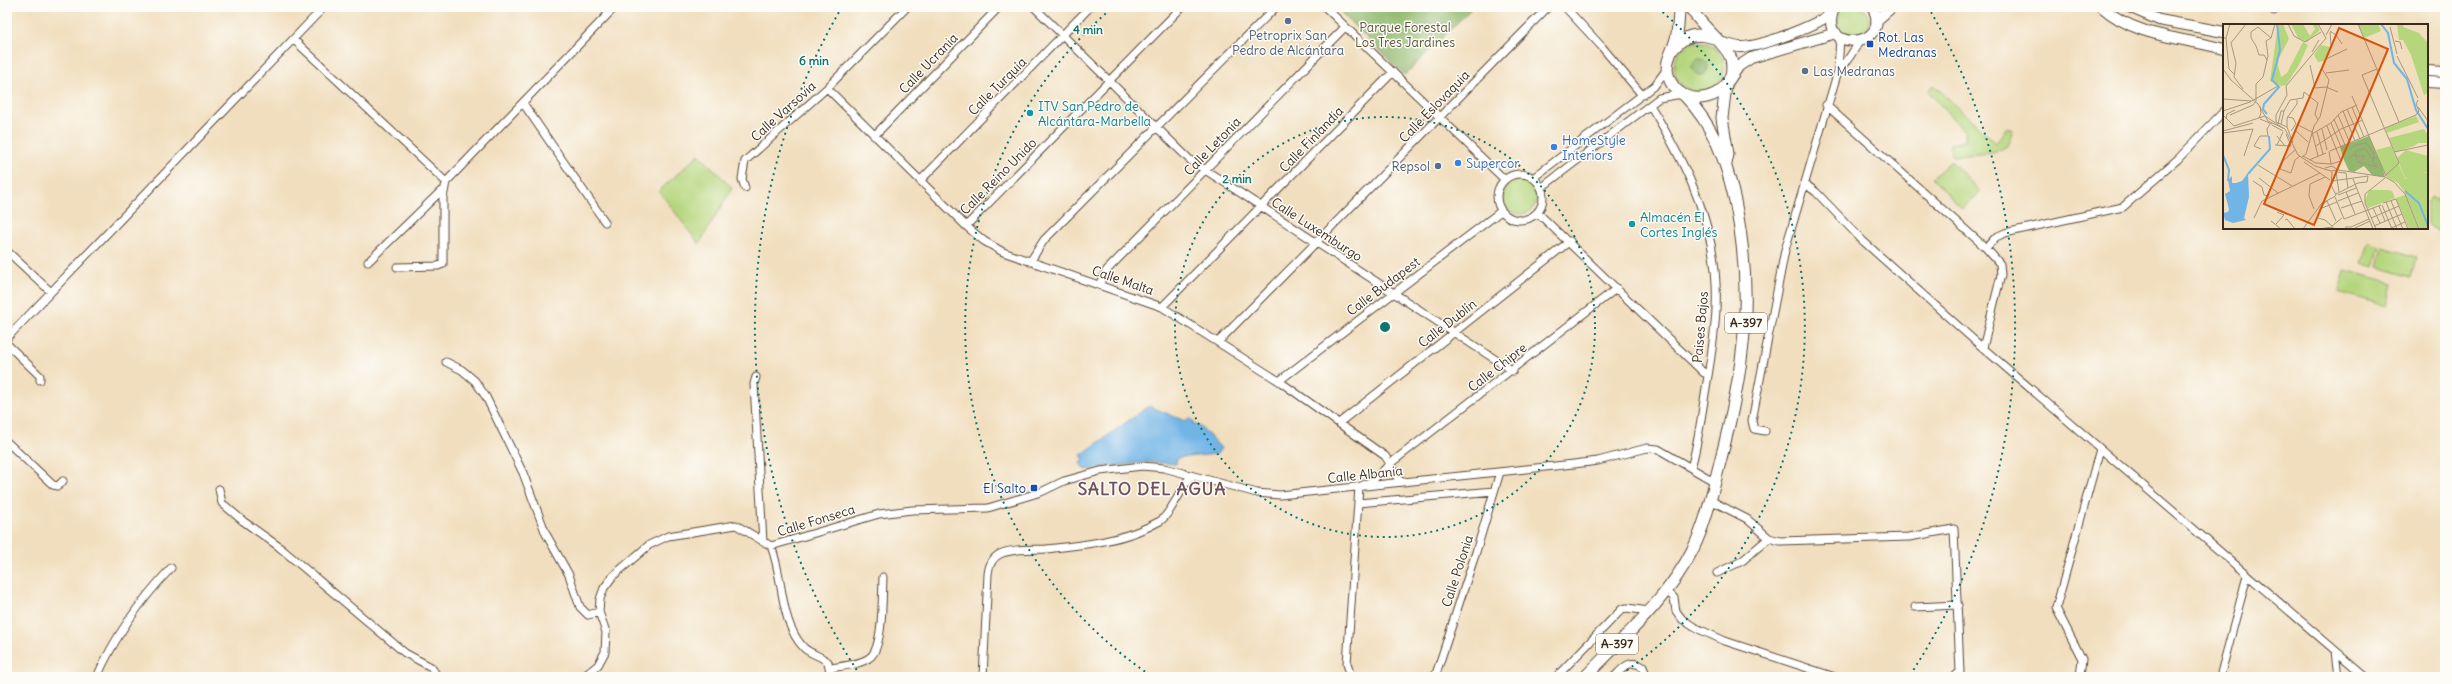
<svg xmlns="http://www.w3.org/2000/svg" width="2452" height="684" font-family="Delius,sans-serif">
<rect width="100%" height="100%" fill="#fdfcf7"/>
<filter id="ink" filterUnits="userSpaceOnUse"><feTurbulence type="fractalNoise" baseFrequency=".025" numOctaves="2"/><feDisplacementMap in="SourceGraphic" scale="8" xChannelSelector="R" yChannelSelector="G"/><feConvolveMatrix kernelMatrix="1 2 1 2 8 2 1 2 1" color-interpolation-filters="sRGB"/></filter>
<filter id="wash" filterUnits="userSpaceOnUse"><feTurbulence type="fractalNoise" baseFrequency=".012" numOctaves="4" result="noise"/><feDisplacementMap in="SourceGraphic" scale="16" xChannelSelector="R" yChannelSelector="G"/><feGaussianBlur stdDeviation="0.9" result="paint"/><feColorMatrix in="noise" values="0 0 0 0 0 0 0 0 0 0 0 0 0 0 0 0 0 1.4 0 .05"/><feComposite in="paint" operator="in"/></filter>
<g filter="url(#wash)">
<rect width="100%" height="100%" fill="#f1debe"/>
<path fill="#b5d67d" stroke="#78804e" d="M1837 21a16 16 0 1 1 32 0a16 16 0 1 1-32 0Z
M1674 67a25 25 0 1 1 50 0a25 25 0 1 1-50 0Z
M1934,85L1996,143L2007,127L2013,130L2007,146L1992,153L1953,156L1950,144L1965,141V132L1928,91Z
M699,154L732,188L699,244L659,191Z
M1951,161L1980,192L1962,209L1932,178Z
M1503 197a17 17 0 1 1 34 0a17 17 0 1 1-34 0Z
M2431,198L2445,207V236L2427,224V204Z
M2368,242L2380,246L2374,267L2362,263Z
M2383,247L2416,257L2411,277L2378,267Z
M2345,270L2393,283L2387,306L2339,292Z"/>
<path fill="#90b76c" stroke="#667045" d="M1335,7H1473L1405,75Z
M1692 67a8 8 0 1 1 16 0a8 8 0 1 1-16 0Z"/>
<path fill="#71b4e6" stroke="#566f82" d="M1149,406L1185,421L1189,418L1194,421L1193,424L1201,427L1221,448L1217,454L1177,458L1176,464L1147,462L1085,470L1080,463L1084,460L1081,455Z"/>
</g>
<g filter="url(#ink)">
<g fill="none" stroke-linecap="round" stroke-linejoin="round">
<defs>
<path id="street" d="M1034,7L1190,160L1513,371
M1325,7L1504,179
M1565,7L1602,47L1642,95
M2273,7L2274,11
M293,39L446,182L615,7
M1838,71L1843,67L1860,41
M827,88L966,226L984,241L1003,252L1162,307L1279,381L1385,456C1392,465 1393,474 1401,482
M523,103L605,222
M1650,105C1689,169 1720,232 1716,309C1715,333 1711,358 1707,382C1702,411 1699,440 1691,468
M1826,105L1986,248L1996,237L2005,233L2123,207L2178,159L2224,111
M874,136L999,7
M1497 197a23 23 0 1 1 46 0a23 23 0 1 1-46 0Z
M1533,178L1655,85L1667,69
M920,181L1090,7
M1805,184L1816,192L1863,241L1975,341L2366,677
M745,188L742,179L745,161L827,88L907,7
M1541,188L1659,98L1682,94
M1538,213L1704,373H1708
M966,226L1182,7
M7,251L51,292
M368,262L440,192L444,190
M1030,262L1044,240L1276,7
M397,267L438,266L443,264V198L446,182
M1099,285L1107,270L1345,27
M1162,307L1393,72
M7,338L324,7
M1219,341L1548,7
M7,344L40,376V380
M1983,348L2001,275L2000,264L1986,248
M446,362L462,370L475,381L486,397L523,473L546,534L569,575L580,607L588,615L599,612
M756,377L754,384L763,542
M1279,381L1501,211
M1339,423L1570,241
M1765,431L1754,429L1752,421L1785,250L1838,71L1840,37
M7,442L53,485L58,486L63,481
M219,489L222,503L243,521L278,546L405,653L431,667L438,677
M1710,500L1747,519L1769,538L1780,541L1909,537L1954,529L1960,672L1954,677
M1358,503L1494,491
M771,546C784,578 779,622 804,648C811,654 821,656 828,662L830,672L826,677
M1717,573L1742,561L1769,538
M1666,590L1674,598L1676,611L1682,619L1694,627L1725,641L1835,677
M1915,607L1958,605
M2335,651L2338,677
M830,668C842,666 859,665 869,658C884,649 882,594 883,577
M97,677C114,638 142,599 171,568
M583,677L598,665L605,652L606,632L599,612L600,599L604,588L613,576L649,545L668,536L736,525L771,546L879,514L912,510L988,508L1041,492L1064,481L1100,471L1142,466L1164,468L1257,493L1280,495L1574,464L1598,461L1647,448L1658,449L1715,482
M983,677L988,574C989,565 992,558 1000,554C1013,548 1032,550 1046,549C1085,545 1125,541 1160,521C1169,516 1184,485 1191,475
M1355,677L1350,673L1347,664L1359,487L1372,481L1391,463L1617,288
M1435,677L1476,552L1500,472
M1556,677L1622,609L1627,608L1649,611
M1614,677C1623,668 1630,658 1643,667L1647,677
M2080,677L2082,659L2056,608L2100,449
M2220,677L2247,576"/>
<path id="secondary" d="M2102,7C2137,38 2182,37 2224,49
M2129,7L2159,20L2224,32
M1833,11C1818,55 1896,47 1872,7
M1876,21L1892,7
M1720,42C1727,44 1734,47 1741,47C1761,47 1818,25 1833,12
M2427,71L2445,72
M1730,79L1739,66L1751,58L1836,33
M2427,82L2445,83"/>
<path id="primary" d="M1679,7C1679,16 1678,26 1677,34C1675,49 1664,60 1668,75C1679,115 1740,99 1731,59C1727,44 1700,26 1690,7
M1673,49C1684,35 1698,32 1714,38
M1726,85L1722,118L1728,154L1726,164
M1585,677C1624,637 1668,599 1693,549C1706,523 1712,493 1719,466C1744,371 1755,299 1735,201C1726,160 1714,126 1684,95"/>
</defs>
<use href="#street" stroke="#564536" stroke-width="9"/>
<use href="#secondary" stroke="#564536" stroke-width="12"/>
<use href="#primary" stroke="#564536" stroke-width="13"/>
<use href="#street" stroke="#fff" stroke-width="7"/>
<use href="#secondary" stroke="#fff" stroke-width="10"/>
<use href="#primary" stroke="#fff" stroke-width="11"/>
</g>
</g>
<g fill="none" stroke="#0f766e" stroke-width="2" stroke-dasharray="2 4">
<circle cx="1385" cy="327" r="210"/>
<path d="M1150 675A420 420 0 0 1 1112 8M1658 8A420 420 0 0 1 1620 675"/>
<path d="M860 675A630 630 0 0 1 842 7M1928 7A630 630 0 0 1 1910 675"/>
</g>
<g fill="#5c6f8a" stroke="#fdfcf7" stroke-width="1.5">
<circle cx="1288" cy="21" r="4"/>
<circle cx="1805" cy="71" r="4"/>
<circle cx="1438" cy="166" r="4"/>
</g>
<g fill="#1a4fb4" stroke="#fdfcf7" stroke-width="1.5">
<rect x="1866" y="40" width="8" height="8" rx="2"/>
<rect x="1030" y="484" width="8" height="8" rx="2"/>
</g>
<g fill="#0f9aa8" stroke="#fdfcf7" stroke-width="1.5">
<circle cx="1030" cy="113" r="4"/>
<circle cx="1632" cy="224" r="4"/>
</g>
<g fill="#3f7fe0" stroke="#fdfcf7" stroke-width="1.5">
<circle cx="1554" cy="147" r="4"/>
<circle cx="1458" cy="163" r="4"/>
</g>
<g text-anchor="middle" stroke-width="3" stroke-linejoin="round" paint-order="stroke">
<g fill="#fdfcf7" stroke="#75695f" stroke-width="1">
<rect x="1725" y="313" width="42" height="20" rx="3"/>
<rect x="1596" y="634" width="42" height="20" rx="3"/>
</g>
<g font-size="12" font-weight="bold" fill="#3b2a1e">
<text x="1746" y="327">A-397</text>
<text x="1617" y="648">A-397</text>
</g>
<g font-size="13" fill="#5a5536" stroke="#fdfcf7">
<text x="1405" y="32">Parque Forestal<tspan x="1405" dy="15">Los Tres Jardines</tspan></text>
</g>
<g font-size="13" fill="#4e5e75" stroke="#fdfcf7">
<text x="1288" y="40">Petroprix San<tspan x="1288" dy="15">Pedro de Alcántara</tspan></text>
<text x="1813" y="76" text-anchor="start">Las Medranas</text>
<text x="1430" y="171" text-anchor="end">Repsol</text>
</g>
<g font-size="13" fill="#164399" stroke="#fdfcf7" text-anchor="start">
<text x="1878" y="42">Rot. Las<tspan x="1878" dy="15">Medranas</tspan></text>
<text x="1026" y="493" text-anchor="end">El Salto</text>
</g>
<g font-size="13" fill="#3b2a1e" stroke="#fdfcf7">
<text transform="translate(928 63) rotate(-46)" y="5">Calle Ucrania</text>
<text transform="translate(997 86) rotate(-45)" y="5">Calle Turquía</text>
<text transform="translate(1434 106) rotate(-46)" y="5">Calle Eslovaquia</text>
<text transform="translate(783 111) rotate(-42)" y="5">Calle Varsovia</text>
<text transform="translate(1311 139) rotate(-46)" y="5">Calle Finlandia</text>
<text transform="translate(1212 146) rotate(-46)" y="5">Calle Letonia</text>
<text transform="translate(998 176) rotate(-45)" y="5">Calle Reino Unido</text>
<text transform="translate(1317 229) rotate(33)" y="5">Calle Luxemburgo</text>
<text transform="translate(1123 280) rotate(19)" y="5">Calle Malta</text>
<text transform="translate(1383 286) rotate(-37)" y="5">Calle Budapest</text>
<text transform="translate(1447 323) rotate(-38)" y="5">Calle Dublín</text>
<text transform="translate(1700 327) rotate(-85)" y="5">Paises Bajos</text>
<text transform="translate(1497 367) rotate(-38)" y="5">Calle Chipre</text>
<text transform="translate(1365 474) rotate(-6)" y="5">Calle Albania</text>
<text transform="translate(816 520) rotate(-17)" y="5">Calle Fonseca</text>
<text transform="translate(1457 571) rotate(-72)" y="5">Calle Polonia</text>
</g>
<g font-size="13" fill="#0d838f" stroke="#fdfcf7" text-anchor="start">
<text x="1038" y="111">ITV San Pedro de<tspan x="1038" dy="15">Alcántara-Marbella</tspan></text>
<text x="1640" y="222">Almacén El<tspan x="1640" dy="15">Cortes Inglés</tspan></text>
</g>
<g font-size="13" fill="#366cbe" stroke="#fdfcf7" text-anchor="start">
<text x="1562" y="145">HomeStyle<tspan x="1562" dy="15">Interiors</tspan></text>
<text x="1466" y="168">Supercor</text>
</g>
<g font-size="17" font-weight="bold" letter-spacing="1" fill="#70525d" stroke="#fdfcf7">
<text x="1152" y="495">SALTO DEL AGUA</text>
</g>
</g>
<g transform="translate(2223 24)">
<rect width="205" height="205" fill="#f1debe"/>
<path d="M55,0H60L66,15L56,34L55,41L58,53L64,49L80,18L85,21L76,41L63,61L58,62L47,57ZM68,0H80L87,12L92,5L89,0H94L97,6L84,18L75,14ZM135,0H155L158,7L141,14ZM174,0H181L180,3L196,9L205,19V69L201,71L188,31L180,16H176ZM98,21L107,23L101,37L95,38L91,31ZM193,92L196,98L164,109L162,104ZM201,105L205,111V119H195L191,122L172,128L166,114ZM168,122L182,155L185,153L182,154L174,134L183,126L205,132V148L200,149H205V205H197L181,167L175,159L163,153L153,126ZM146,166H164L169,167L172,174L145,184L142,177ZM182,171L196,205H186L173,174Z" fill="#b5d67d"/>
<path d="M146,112L159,142L162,153L149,151L141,142L131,148L126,147L121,136L117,123Z" fill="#90b76c"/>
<path d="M25,149L26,173L21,194L23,196L10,199L2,196L0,189L5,188L6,185L2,170L7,167L5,156L9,152V159H13L19,157Z" fill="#71b4e6"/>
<path fill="none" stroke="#71b4e6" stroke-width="2" d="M158,0L165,9L171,39L184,55L193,86L205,105M44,90L40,85L41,80L56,63L49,56L57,26L54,0M0,131L6,146L5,157M25,150L47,125L46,112M182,167L196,179L205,202"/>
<path fill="none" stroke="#a8967e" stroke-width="1" d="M65,0L71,12L82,18L98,8M135,0L176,98M167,3L174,30M107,7L113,11L119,20M103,11L109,0M0,14H3L6,45L12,51M3,14L7,0M48,14L52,0M172,17L177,18L179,25M89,28L96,16M174,32L195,74M103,35L124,25M87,41L92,64L103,63M0,45L8,56L35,80L45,97L62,105L75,131L92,142L108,147L115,146M154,45L139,51L176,139L163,151M103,49L126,46M103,63L115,68M20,65L11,53L13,39L8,19L23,0M129,72L163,152M0,75L28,77M129,83L141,113M195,83L205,97M124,85L137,115M0,87L27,78L55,62M120,87L132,117M0,91L11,102L42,92L60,104M7,91L30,81L33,77V60L40,53L45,32L43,17L48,14L35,3L28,8V14L33,22L36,31H41L44,36M115,91L127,119M64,93L70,94L73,100L68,107M36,94L38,89L37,82M3,95L4,90L12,86M37,95L49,100M111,95L122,121M108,99L118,123M55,100L58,87H61M58,100L61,87L67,76L80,74L81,68L95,79L92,90L95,96M49,101L60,107M104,102L118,137L108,140M64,103V94L74,80V76M99,105L104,126M0,107L30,99M94,108L100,130M0,109L30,105L21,132M89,110L108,99L118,88L134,81M54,112L62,122M85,118L72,106L75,101L89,108L95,132M70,119L64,103L53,98V91L64,71L63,62L103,14L95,0M52,121L68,122L63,110M54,121L60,108M93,122L118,105L140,96M38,125L31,122L37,112H45L44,105L47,100M72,126L60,137L57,145L68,149L72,136L77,132M106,127L108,140M107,127L193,91L196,87L193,80L195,76M171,128L205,121M80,132L93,139L108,140M79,133L83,130L91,102L97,93L106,56L99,45L108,22L107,8M125,134L132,130L135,138L154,143L150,138L151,130L143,119L133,121L127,125M86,136L103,129M81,138L107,156M136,138L142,132H134L132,128L142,124L149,135L155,133M35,141L69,162M102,144L109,142L115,146L162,153L171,158L182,170L196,205M109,148L108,161L113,171L111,173M36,154L55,169M130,155L150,205M30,157L39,163L41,171L46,172M109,157L145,152L144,158L135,159L113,170M116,168L113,148L123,149L125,164M123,168L132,190M115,171L133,164M112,173L121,195M104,177L99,181V184L114,178M104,177L113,197M115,177L135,169M168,177L180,205M163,178L174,205M160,179L173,175L185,205M159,181L169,205M156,182L162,197M118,184L139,177M150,184L157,199M91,185L86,172L87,160L102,153M31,194L39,177L97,149M95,194L102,196L109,202M148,194L176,182M121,195L158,181M62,196L64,195L72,205M48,197L58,205M53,200L61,191L54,188M109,202L119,194M151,202L179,190M122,203H128L146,195M80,205L99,179L111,173M96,205L109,203L112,205M130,205L147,197M153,205L142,179V170L162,154M166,205L182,198"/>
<path fill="#d7540e" fill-opacity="0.15" stroke="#d7540e" stroke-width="2" d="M116,4L165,25L91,201L41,180Z"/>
<rect width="205" height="205" fill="none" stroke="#3b2a1e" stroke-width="2"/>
</g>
<circle cx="1385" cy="327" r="6" fill="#0f766e" stroke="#fdfcf7" stroke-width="2"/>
<g font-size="12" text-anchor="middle" font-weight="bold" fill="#0f766e" stroke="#fdfcf7" stroke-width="3" stroke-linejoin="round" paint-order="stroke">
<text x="1088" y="34">4 min</text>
<text x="814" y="65">6 min</text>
<text x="1237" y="183">2 min</text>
</g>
<rect width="2452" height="684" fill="none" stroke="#fdfcf7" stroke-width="24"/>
</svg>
